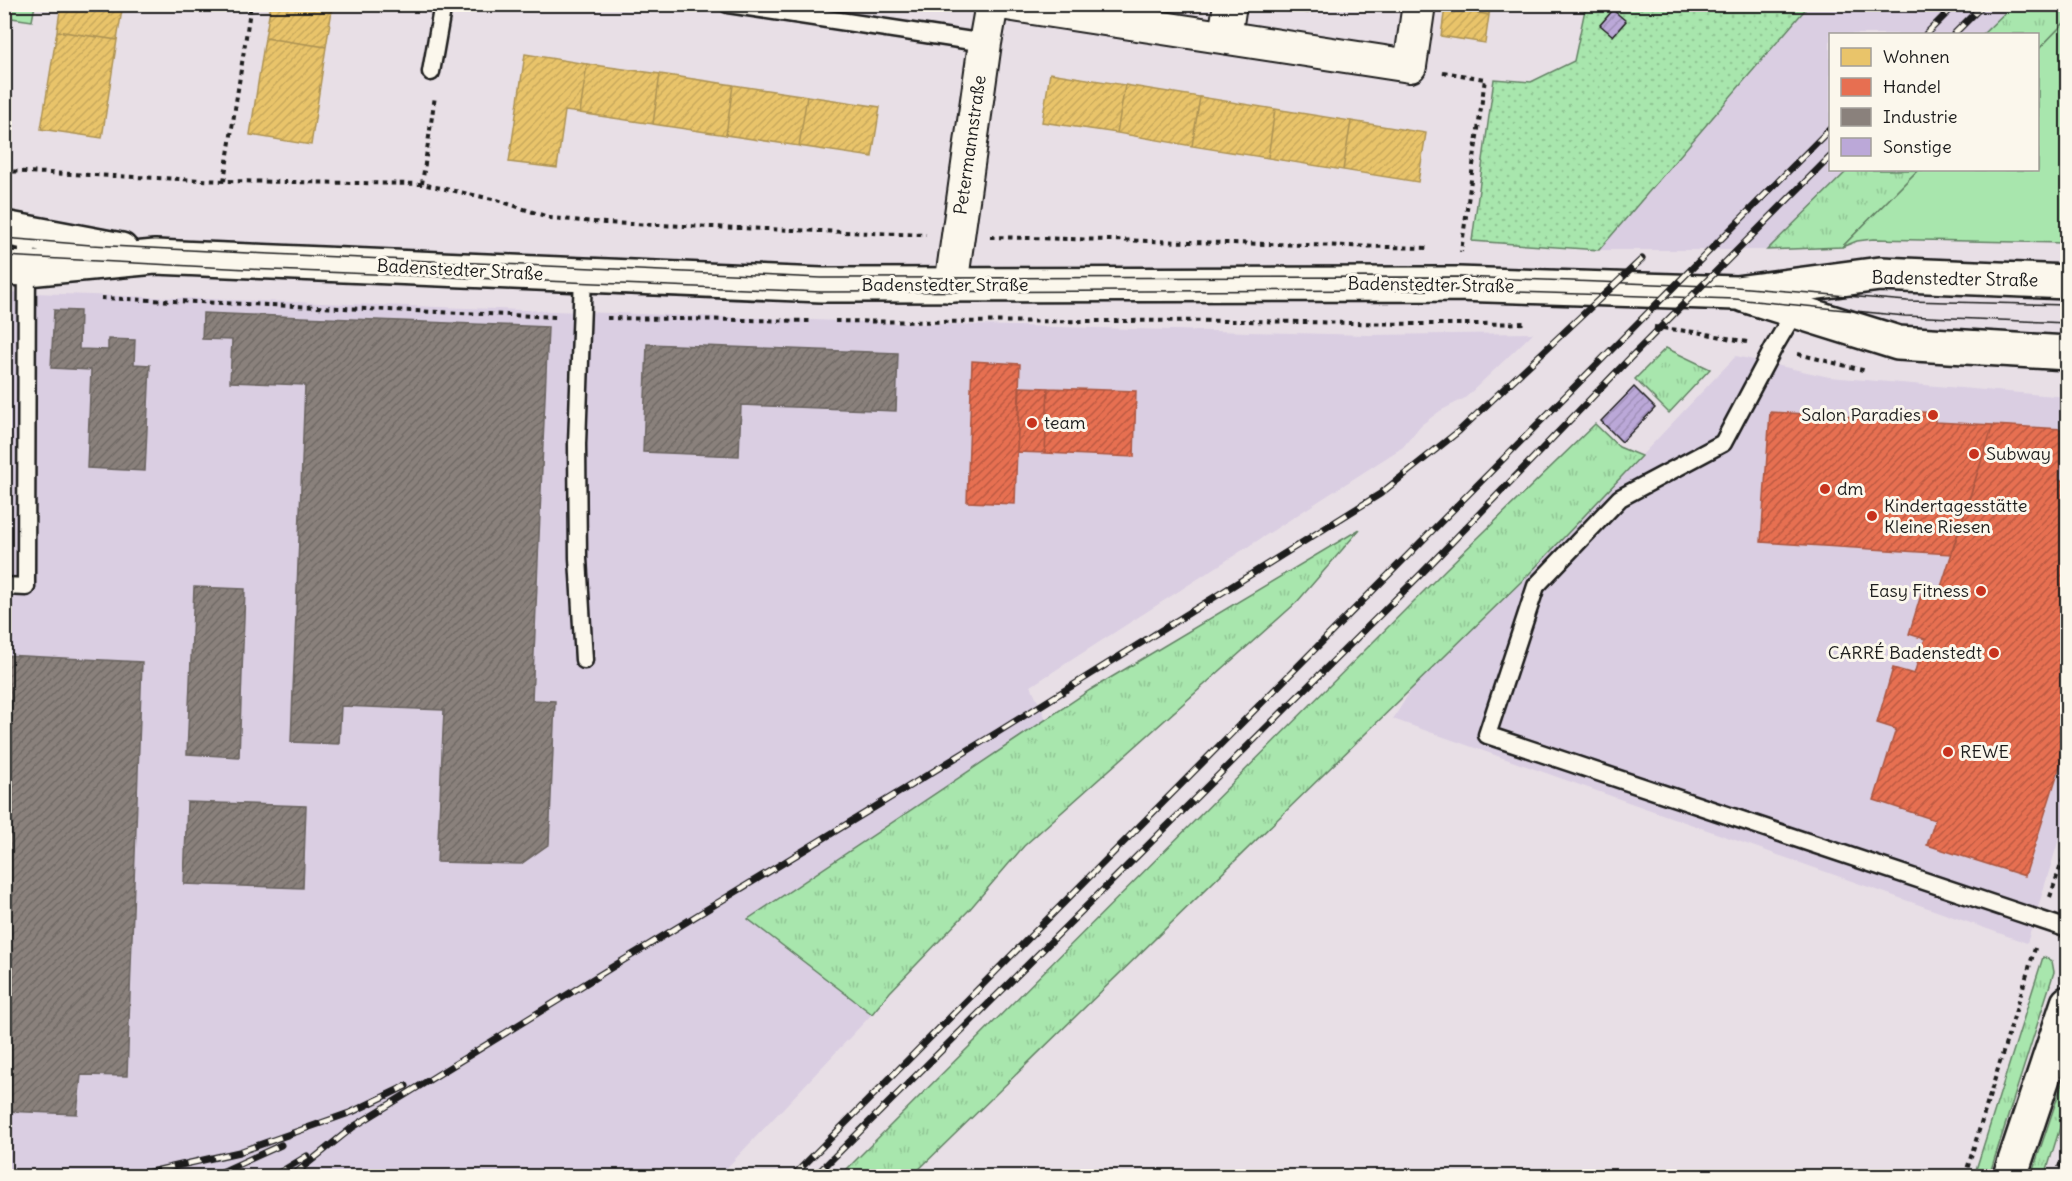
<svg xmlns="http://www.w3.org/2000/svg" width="2072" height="1181" font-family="Delius,sans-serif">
<defs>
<pattern id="grass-tufts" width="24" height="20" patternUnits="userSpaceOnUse" patternTransform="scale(1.5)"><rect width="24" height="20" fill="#a8e6ad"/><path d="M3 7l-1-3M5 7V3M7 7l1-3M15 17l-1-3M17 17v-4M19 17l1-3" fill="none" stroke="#90c594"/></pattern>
<pattern id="garden-dots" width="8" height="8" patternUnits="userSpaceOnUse" patternTransform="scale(1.5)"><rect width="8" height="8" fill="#a8e6ad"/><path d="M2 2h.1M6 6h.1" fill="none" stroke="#90c594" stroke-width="1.8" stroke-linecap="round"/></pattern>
<pattern id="homes-hatch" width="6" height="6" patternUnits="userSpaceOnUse" patternTransform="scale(1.5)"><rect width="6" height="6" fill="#e9c46a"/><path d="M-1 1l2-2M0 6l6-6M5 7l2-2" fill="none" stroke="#c7a85b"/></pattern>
<pattern id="shops-hatch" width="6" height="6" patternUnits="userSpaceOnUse" patternTransform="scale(1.5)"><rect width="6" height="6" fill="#e76f51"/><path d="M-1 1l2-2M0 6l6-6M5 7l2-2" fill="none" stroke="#ba5a42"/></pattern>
<pattern id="industry-hatch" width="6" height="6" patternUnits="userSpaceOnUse" patternTransform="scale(1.5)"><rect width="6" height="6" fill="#8a817c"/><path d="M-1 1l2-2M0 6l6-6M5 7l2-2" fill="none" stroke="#706965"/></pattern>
<pattern id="building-hatch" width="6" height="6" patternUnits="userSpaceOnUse" patternTransform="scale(1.5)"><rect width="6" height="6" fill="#bba8d8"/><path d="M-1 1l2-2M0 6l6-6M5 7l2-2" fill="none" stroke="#a090b9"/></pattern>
</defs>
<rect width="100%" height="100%" fill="#e8dfe6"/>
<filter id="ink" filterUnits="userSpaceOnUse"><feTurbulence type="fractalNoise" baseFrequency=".0167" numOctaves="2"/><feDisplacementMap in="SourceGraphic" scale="12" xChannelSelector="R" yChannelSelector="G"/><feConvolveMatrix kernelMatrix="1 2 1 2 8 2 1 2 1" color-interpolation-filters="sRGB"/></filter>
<g filter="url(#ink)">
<path fill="#dacee2" d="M1809,5H2013L1983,34H1830V170H1848L1767,250H1599Z
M5,292L899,323L1367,335L1533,333L1465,398L1440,411L1421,425L1403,447L1031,686L1046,719L749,919L872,1014L719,1176H5Z
M1736,356L1829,377L2067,397V813L2027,943L1393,719L1413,687L1529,574Z"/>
<path fill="url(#grass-tufts)" stroke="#628164" stroke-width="1.5" d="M2013,5H2067V20L2038,50V34H1983Z
M1848,170H1918L1842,247L1767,250Z
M1666,348L1710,369L1669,413L1635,379Z
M1595,424L1619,447L1641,456L1529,574L912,1176H840L1446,569Z
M1360,529L1297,602L1024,846L969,910L890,992L872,1014L748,919L1090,690Z
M2043,957L2052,961L2054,972L1989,1176H1974Z
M2067,1069V1105L2045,1176H2031Z"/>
<path fill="#a8e6ad" stroke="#628164" stroke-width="1.5" d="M5,4L35,5L32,21L5,17Z
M2067,20V243L1873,239L1857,241L1842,247L1918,170H2038V50Z"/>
<path fill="url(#garden-dots)" stroke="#628164" stroke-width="1.5" d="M1586,5H1809L1599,250L1472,241L1494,79L1531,82L1574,61Z"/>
<path fill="url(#homes-hatch)" stroke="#ac9253" stroke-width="1.5" d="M61,4H123L117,40L57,31Z
M271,4H333L326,47L265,38Z
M1253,4H1309L1308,13Z
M1446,4H1491L1489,15L1445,7Z
M1445,7L1489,15L1485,43L1441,36Z
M57,31L117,40L102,138L41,129Z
M265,38L326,47L311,145L250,135Z
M525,54L587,64L580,113L565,111L557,168L509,162Z
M587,64L660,74L653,124L580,113Z
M1050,73L1125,85L1117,133L1042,122Z
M660,74L733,85L726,135L653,124Z
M733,85L807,96L799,146L726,135Z
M1125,85L1200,97L1192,146L1117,133Z
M807,96L880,107L872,157L799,146Z
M1200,97L1275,109L1268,158L1192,146Z
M1275,109L1351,121L1343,170L1268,158Z
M1351,121L1426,133L1418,182L1343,170Z"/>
<path fill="url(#shops-hatch)" stroke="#aa5641" stroke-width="1.5" d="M972,361L1020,364L1015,504L967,502Z
M1020,387L1048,388L1045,453L1017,452Z
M1048,388L1136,391L1134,457L1045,453Z
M1895,410L1935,413V422L1993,425L1951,554L1761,542L1770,412L1895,419Z
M1993,425L2062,429L2059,479L2068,482V741L2025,876L1927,845L1935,820L1874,800L1896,729L1877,723L1893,668L1914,674L1925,639L1909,634L1924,585L1940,590Z"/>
<path fill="url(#industry-hatch)" stroke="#69635f" stroke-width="1.5" d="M54,310L80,311L79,349L108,350V339L135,340L134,364L150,365L145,471L87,468L91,370L51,368Z
M203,313L548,327L532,700L555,701L549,844L521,864L437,862L444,710L341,706L339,744L291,742L305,385L230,382L232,340L202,339Z
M647,344L898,353L896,411L741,405L739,456L643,452Z
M194,587L245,589L239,757L187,754Z
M4,655L142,662L127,1076L81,1075L77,1114L4,1111Z
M187,802L306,806L303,888L184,884Z"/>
<path fill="url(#building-hatch)" stroke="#1c1c1c" stroke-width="1.5" d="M1613,10L1626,21L1613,36L1600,25Z
M1634,387L1655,408L1622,442L1601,421Z"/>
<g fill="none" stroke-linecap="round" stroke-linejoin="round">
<defs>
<path id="lane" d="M728,4L985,43
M431,72L443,4
M583,276L577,444L578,558L584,660
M1794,313L1774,347L1723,443L1620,498L1536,586L1487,735L2068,929
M4,586L26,587L27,231"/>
<path id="street" d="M1007,4L1410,66L1419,4
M1225,37L1230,4
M951,286L985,43L992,4"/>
<path id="secondary" d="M4,228L121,250
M4,268L27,269L155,257L822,285L1457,284L1736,293L1880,274L2068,282
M1744,295L1898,343L2068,353
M2010,1176L2068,1003"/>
</defs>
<use href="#lane" stroke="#1c1c1c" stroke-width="21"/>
<use href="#street" stroke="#1c1c1c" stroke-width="36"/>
<use href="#secondary" stroke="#1c1c1c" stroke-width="38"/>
<path stroke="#1c1c1c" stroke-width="4" stroke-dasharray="4.5 4.5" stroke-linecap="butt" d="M1443,72L1485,79L1461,252
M4,171L224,181L422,184L497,200L551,218L605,223L926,235
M224,181L251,4
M422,184L435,96
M990,237L1427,248
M101,298L558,317
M607,318L813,321
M835,321C971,323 1106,320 1241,321C1335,322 1430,326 1524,323
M1654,327L1702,333L1747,342
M1798,354L1867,371
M2050,897L2068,845
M1965,1176L2036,945
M2056,1176L2068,1141"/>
<use href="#lane" stroke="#fbf7ec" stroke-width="16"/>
<use href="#street" stroke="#fbf7ec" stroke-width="32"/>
<use href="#secondary" stroke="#fbf7ec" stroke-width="33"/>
<path stroke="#1c1c1c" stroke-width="1.5" d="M4,238L91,245L248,253L821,278L1459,277L1736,287L1907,301L2068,305
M4,256L247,269L821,292L1457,290L1735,299L1905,316L2068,323"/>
<defs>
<path id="rail" d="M1926,34L1956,4
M1954,34L1984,4
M132,1176L239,1152L352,1112L406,1086
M213,1176L281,1145
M274,1176L307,1156
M292,1176L353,1127L609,969L998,732L1380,494L1459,431L1642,259
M793,1176L1830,129
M815,1176L1422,573L1632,356L1830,157"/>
</defs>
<use href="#rail" stroke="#1c1c1c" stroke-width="7"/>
<use href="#rail" stroke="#fbf7ec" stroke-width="4.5" stroke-dasharray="14" stroke-linecap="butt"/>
</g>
</g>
<g fill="#c8321e" stroke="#fbf7ec" stroke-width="2">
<circle cx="1933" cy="415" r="6"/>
<circle cx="1032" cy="423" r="6"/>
<circle cx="1974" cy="454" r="6"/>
<circle cx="1825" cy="489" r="6"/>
<circle cx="1872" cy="516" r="6"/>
<circle cx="1981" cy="591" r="6"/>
<circle cx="1994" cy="653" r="6"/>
<circle cx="1948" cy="752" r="6"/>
</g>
<g text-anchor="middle" stroke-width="6" stroke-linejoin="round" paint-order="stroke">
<g font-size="18" fill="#1c1c1c" stroke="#fbf7ec">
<text transform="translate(970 145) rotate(-82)" y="6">Petermannstraße</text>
<text transform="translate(460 270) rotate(3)" y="6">Badenstedter Straße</text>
<text transform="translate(1955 279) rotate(1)" y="6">Badenstedter Straße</text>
<text x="945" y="291">Badenstedter Straße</text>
<text transform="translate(1431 285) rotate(1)" y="6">Badenstedter Straße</text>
</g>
<g font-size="18" fill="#1c1c1c" stroke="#fbf7ec" text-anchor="start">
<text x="1921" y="421" text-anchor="end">Salon Paradies</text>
<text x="1044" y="429">team</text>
<text x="1986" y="460">Subway</text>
<text x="1837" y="495">dm</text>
<text x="1884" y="512">Kindertagesstätte<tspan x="1884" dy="21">Kleine Riesen</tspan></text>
<text x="1969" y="597" text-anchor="end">Easy Fitness</text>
<text x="1982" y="659" text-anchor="end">CARRÉ Badenstedt</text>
<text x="1960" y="758">REWE</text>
</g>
</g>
<rect width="2072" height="1181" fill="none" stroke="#fbf7ec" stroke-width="24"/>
<rect x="12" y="12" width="2048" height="1157" fill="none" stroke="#1c1c1c" stroke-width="2" filter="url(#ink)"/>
<rect x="1829" y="33" width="210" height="138" fill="#fbf7ec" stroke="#a29f99" stroke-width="1.5"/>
<rect x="1841" y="48" width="30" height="18" fill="#e9c46a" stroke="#a29f99" stroke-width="1.5"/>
<text x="1883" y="63" font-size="18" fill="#1c1c1c">Wohnen</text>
<rect x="1841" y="78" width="30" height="18" fill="#e76f51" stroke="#a29f99" stroke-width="1.5"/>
<text x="1883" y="93" font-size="18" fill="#1c1c1c">Handel</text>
<rect x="1841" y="108" width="30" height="18" fill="#8a817c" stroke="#a29f99" stroke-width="1.5"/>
<text x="1883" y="123" font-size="18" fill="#1c1c1c">Industrie</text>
<rect x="1841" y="138" width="30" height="18" fill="#bba8d8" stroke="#a29f99" stroke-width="1.5"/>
<text x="1883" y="153" font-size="18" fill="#1c1c1c">Sonstige</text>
</svg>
